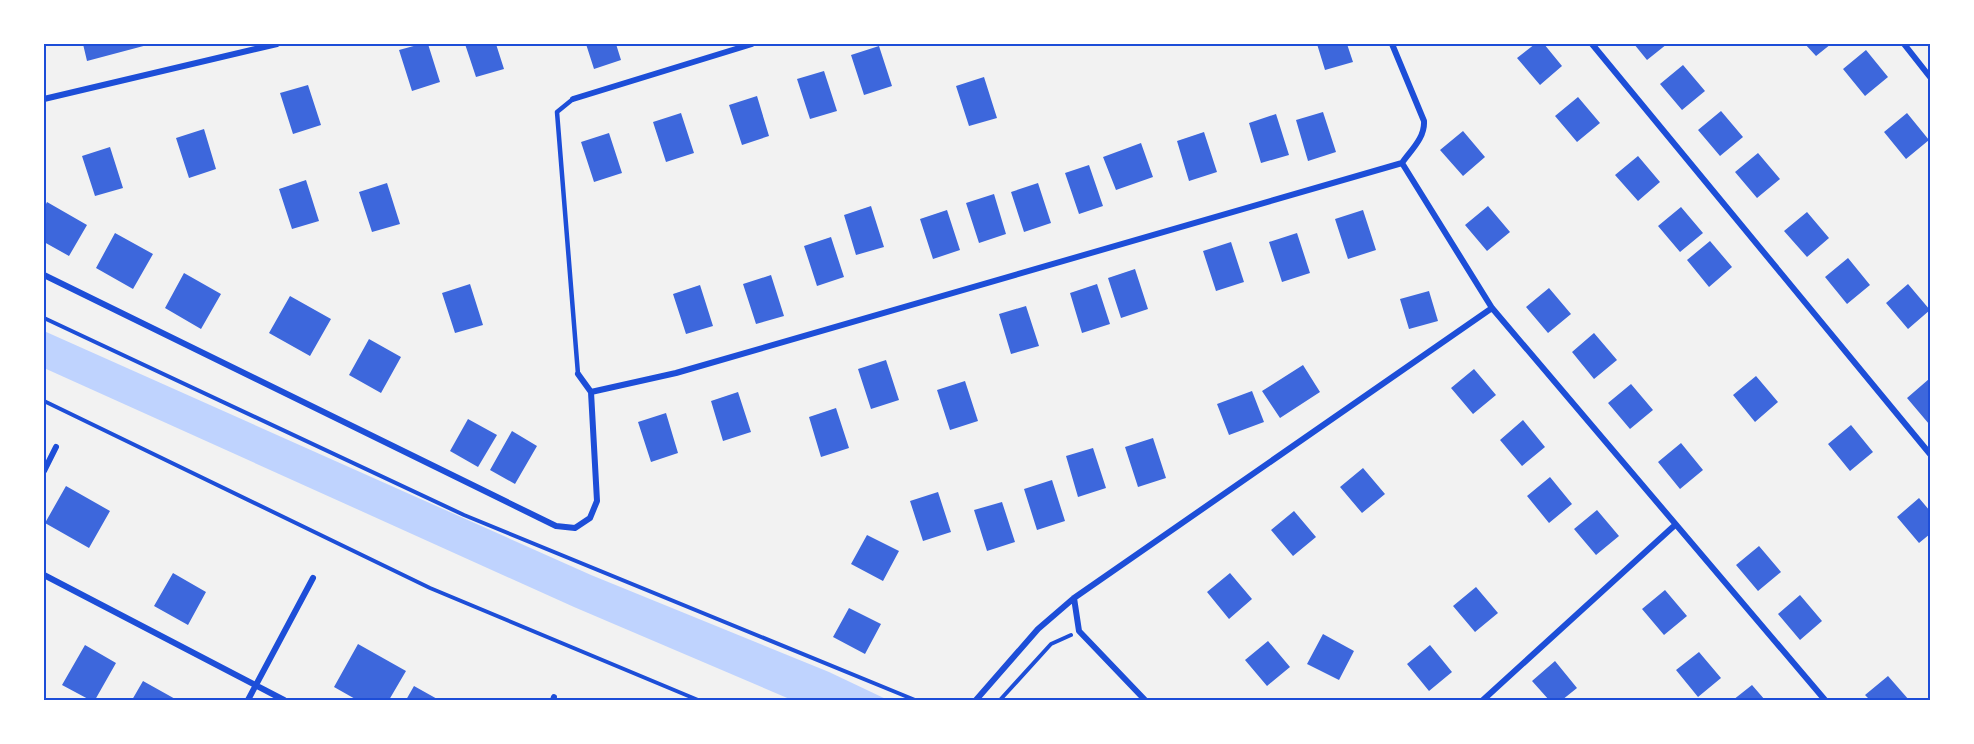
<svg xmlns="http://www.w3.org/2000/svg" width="1974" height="744" font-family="Ubuntu,sans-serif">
<rect width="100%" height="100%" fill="#f2f2f2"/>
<path fill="#bfd3fe" d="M44,331L591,575L829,672L888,700H792L574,607L44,368Z"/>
<path fill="#3d67dc" d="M83,44H151L87,61Z
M421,44H428L440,82L412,91L399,50Z
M465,44H496L504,69L476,77Z
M586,44H616L621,60L594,69Z
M1317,44H1347L1353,62L1325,70Z
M1535,44H1544L1562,66L1540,85L1517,58Z
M1634,44H1667L1647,60Z
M1805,44H1831L1816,56Z
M879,46L892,86L864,95L851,55Z
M1866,50L1888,77L1865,96L1843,69Z
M1683,65L1705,91L1682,110L1660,84Z
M824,71L837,111L810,119L797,79Z
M984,77L997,118L969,126L956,86Z
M308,85L321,125L293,134L280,93Z
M757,96L769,136L742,145L729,105Z
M1578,97L1600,123L1577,142L1555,116Z
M1721,111L1743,137L1720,156L1698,130Z
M1323,112L1336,152L1308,161L1296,120Z
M681,113L694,153L666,162L653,122Z
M1907,113L1929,140L1906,159L1884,132Z
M1276,114L1289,155L1261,163L1249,123Z
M204,129L216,169L189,178L176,138Z
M1463,131L1485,157L1463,176L1440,150Z
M1204,132L1217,172L1189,181L1177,141Z
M609,133L622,173L594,182L581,142Z
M1141,143L1153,177L1116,190L1103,157Z
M110,147L123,188L95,196L82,156Z
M1758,153L1780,179L1757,198L1735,172Z
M1638,156L1660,182L1638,201L1615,175Z
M1089,165L1103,206L1079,214L1065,173Z
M306,180L319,221L292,229L279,189Z
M387,183L400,224L372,232L359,192Z
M1038,183L1051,223L1024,232L1011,192Z
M994,194L1006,234L979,243L966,203Z
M47,202L87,225L69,256L44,242V208Z
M871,206L884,247L856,255L844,215Z
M1488,206L1510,232L1487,251L1465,225Z
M1681,207L1703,233L1680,252L1658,226Z
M947,210L960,250L933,259L920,219Z
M1363,210L1376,250L1348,259L1335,219Z
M1807,212L1829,238L1807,257L1784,231Z
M115,233L153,254L133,289L96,268Z
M1297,233L1310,273L1282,282L1269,242Z
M831,237L844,277L817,286L804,246Z
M1710,241L1732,267L1709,287L1687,260Z
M1231,242L1244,282L1216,291L1203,251Z
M1848,258L1870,285L1847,304L1825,277Z
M1135,269L1148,309L1121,318L1108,278Z
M184,273L221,294L201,329L165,308Z
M771,275L784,316L756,324L743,284Z
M470,284L483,325L455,333L442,293Z
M1097,284L1110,324L1082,333L1070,293Z
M1908,284L1930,310L1908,329L1886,303Z
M700,285L713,326L686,334L673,294Z
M1549,288L1571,314L1548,333L1526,307Z
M1429,291L1438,321L1409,329L1400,299Z
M290,296L331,319L310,356L269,333Z
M1026,306L1039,346L1011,354L999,314Z
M1594,333L1617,360L1594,379L1572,352Z
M369,339L401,357L381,393L349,375Z
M886,360L899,400L871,409L858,369Z
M1303,365L1320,392L1280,418L1262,391Z
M1474,369L1496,395L1473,414L1451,388Z
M1756,376L1778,402L1755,422L1733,395Z
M1929,379L1930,423L1929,424L1907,398Z
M965,381L978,421L950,430L937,390Z
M1631,384L1653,410L1630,429L1608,403Z
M1252,391L1264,422L1229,435L1217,404Z
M738,392L751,432L723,441L711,401Z
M836,408L849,448L821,457L809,417Z
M666,413L678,453L651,462L638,422Z
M468,419L497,435L478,467L450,451Z
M1523,420L1545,447L1522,466L1500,440Z
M1851,425L1873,452L1850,471L1828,444Z
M512,431L537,446L515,484L490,470Z
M1153,438L1166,478L1138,487L1125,447Z
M1681,443L1703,470L1680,489L1658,462Z
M1093,448L1106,488L1078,497L1066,456Z
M1363,468L1385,494L1362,513L1340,487Z
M1550,477L1572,504L1549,523L1527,496Z
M1052,480L1065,521L1037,530L1024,489Z
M66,486L110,511L89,548L45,523Z
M938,492L951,532L923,541L910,501Z
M1919,498L1930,511V534L1919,543L1897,517Z
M1002,502L1015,542L987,551L974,510Z
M1597,510L1619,536L1596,555L1574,529Z
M1294,511L1316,537L1293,556L1271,530Z
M867,535L899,551L883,581L851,564Z
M1759,546L1781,572L1758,591L1736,565Z
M173,573L206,592L188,625L154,606Z
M1230,573L1252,599L1229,619L1207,592Z
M1476,587L1498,613L1475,632L1453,606Z
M1665,590L1687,616L1664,635L1642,609Z
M1800,595L1822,621L1800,640L1778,614Z
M849,608L881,624L865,654L833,637Z
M1323,634L1354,651L1339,680L1307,664Z
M1268,641L1290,667L1267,686L1245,660Z
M358,644L406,671L389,700H357L334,687Z
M85,645L116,663L95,700H90L62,685Z
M1430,645L1452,672L1429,691L1407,664Z
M1699,652L1721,678L1698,697L1676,670Z
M1555,661L1577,688L1562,700H1549L1532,681Z
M1888,676L1909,700H1870L1865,695Z
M143,681L177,700H132Z
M1752,685L1765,700H1733Z
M414,686L439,700H406Z"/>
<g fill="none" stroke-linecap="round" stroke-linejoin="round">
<path stroke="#1d4ed8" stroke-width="4" d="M44,318L464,515L915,700
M44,401L430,588L698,700
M1000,700L1051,644L1071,635"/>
<path stroke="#1d4ed8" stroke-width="4.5" d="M573,99L557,112L578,374"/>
<path stroke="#1d4ed8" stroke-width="6" d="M1392,44L1424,121C1425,138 1411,150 1402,163L1492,308L1825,700
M1592,44L1930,454
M1904,44L1930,77
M44,99L277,44
M573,99L752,44
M44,275L556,526L575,528L590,518L597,501L591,392
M578,374L591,392L676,373L1402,163
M44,471L56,447
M44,575L284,700
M1074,598L1079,631L1145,700
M248,700L313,578
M553,700L554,697
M976,700L1038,629L1074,598L1492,308
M1483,700L1675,525"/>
</g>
<rect width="1974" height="744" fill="none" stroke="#ffffff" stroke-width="90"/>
<rect x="45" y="45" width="1884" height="654" fill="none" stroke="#1d4ed8" stroke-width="2"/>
</svg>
